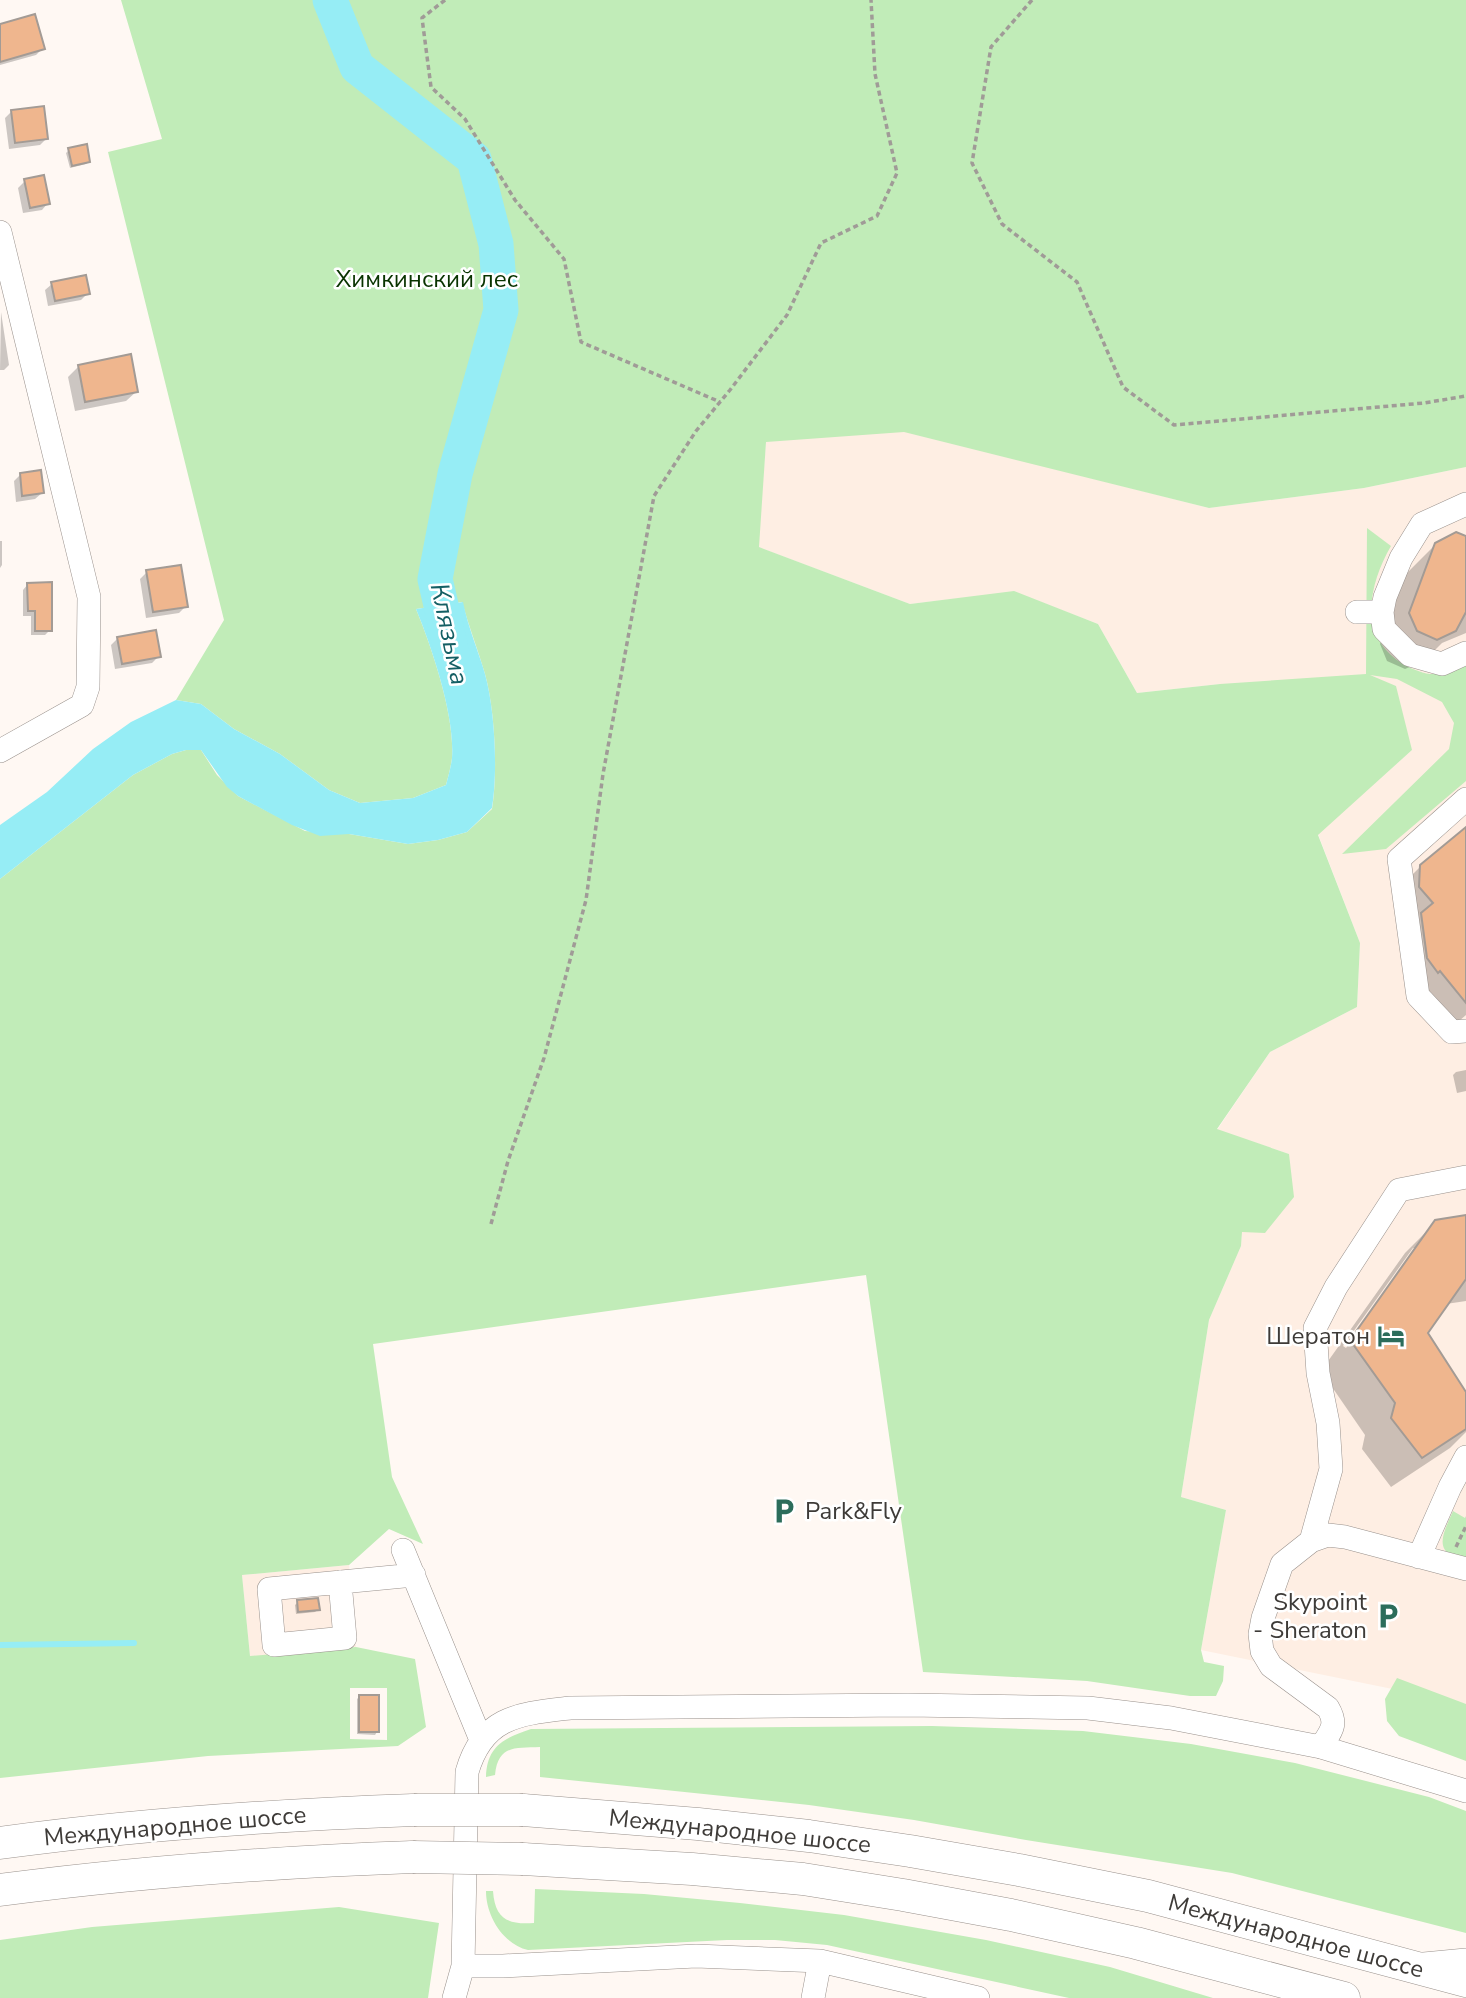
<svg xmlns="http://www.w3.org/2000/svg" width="1466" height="1998" font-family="'Nunito Sans',sans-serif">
<rect width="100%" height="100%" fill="#fff8f3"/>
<path fill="#feeee3" d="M904,431L1209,508L1364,488L1466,467V1704L1201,1650L1226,1510L1181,1497L1209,1320L1241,1246L1242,1231L1289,1154L1217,1130L1270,1052L1357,1007L1360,943L1318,834L1412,750L1220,684L1137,693L1098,624L1015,592L910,604L758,547L766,441Z
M349,1565L356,1647L250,1657L242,1575Z"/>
<path fill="#c1ecb8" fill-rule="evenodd" d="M121,0H1466V467L1364,488L1209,508L904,432L766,442L759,547L910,604L1014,591L1098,624L1137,693L1220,684L1366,674L1367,528L1391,546C1369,584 1358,634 1400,662C1407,667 1421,673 1430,674C1441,675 1456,667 1466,663V781L1386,849L1342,854L1449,749L1454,723L1442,702L1397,679L1370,675L1396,686L1412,750L1318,835L1360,943L1357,1007L1270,1052L1217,1129L1289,1154L1294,1197L1265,1233L1242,1232L1241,1246L1209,1320L1181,1497L1226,1510L1201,1650L1204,1662L1224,1666L1223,1681L1216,1696H1190L1087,1681L923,1672L866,1275L373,1344L392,1477L423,1544L389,1529L349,1565L242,1575L250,1656L356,1647L415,1659L426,1727L398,1746L208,1756L0,1778V879L133,775L172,754L186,750H201L217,775L238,796L305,831L349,834L408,844L438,840L467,832L492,809C498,772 495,710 485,674C478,650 469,627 462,602L416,609C432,648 455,716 452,758C451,767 448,777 446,785L413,798L360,803L329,790L280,754L234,729L201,704L176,700L224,620L108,152L162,139ZM350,1688H387V1740L350,1739Z
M1453,1511L1465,1518L1466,1516V1561C1432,1553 1442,1536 1453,1511Z
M1397,1678L1466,1704V1761L1399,1736L1387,1721L1385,1699Z
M932,1726L1083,1731L1191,1744L1295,1763L1429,1797L1466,1811V1933L1232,1873L1026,1840L914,1820L809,1805L540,1777V1747C515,1748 498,1745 495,1775L486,1777C487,1746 504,1738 531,1729Z
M535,1889L644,1894L740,1903L844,1915L986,1940L1110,1967L1213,1998H1069L827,1945L775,1940H727L528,1950C503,1944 486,1916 486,1891H493C495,1919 508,1925 534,1923Z
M339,1907L439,1923L428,1998H0V1940L92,1927Z"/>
<path fill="#96edf5" d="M463,602C468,627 478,650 485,674C495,710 498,772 492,808L467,832L438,840L408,844L349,834L320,836L292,825L238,796L227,787L201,750H186L172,754L133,775L0,879V825L47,792L93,749L131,722L176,700L201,704L234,729L280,754L329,790L360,803L413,798L446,785C448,777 451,767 452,758C455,716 432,648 416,609Z"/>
<path fill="#0003" fill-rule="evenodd" d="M0,26L43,48L36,55L0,65Z
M11,112L47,138L40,145L9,149L5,118Z
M69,150L89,162L86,164L70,168L66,153Z
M25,181L48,203L42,210L23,213L18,188Z
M52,284L88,293L81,300L48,306L45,290Z
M1,312L9,365L4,370H0Z
M79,366L137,391L126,401L75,411L68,377Z
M20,475L42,493L35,499L16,502L14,481Z
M1466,536V633L1442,643L1424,661L1405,669L1387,661L1380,644L1405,575L1436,544Z
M0,541H2V565L0,568Z
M147,572L186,606L179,613L146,618L140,579Z
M28,584L50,630L45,635H31V616H23V590Z
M118,638L159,656L152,663L115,669L111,645Z
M1466,830V1015L1459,1021L1440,1018L1418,990L1399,888L1421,866Z
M1466,1070V1091L1457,1093L1453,1075L1456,1072Z
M1466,1216V1301L1446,1304L1426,1333L1466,1395V1432L1450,1448L1391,1487L1362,1449L1365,1435L1321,1371L1405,1253L1436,1222ZM1413,1248H1417L1346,1348L1343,1346Z
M298,1602L318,1609L315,1612L296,1614L295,1605Z
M359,1697L377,1732L375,1735L357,1734V1699Z"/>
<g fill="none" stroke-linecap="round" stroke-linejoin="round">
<path stroke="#96edf5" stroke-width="6" d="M0,1645L134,1643"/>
<path stroke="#96edf5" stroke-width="35" d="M330,0L357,67L474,159L496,244L501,310L455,474L435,579L452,653"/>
</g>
<path fill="#efb68e" stroke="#a39b95" stroke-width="2" d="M35,14L45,49L0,62V24Z
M44,106L48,139L15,143L11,110Z
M87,144L90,162L72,166L68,148Z
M44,175L50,204L30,208L24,179Z
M86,275L90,294L55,301L51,282Z
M131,354L138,392L85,402L78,365Z
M41,470L44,493L22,496L20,473Z
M1456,532L1466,536V612L1456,631L1437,640L1417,631L1409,613L1435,543Z
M181,565L188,607L153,612L146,570Z
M52,582V631H35V611H28L27,583Z
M156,630L161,657L122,664L117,637Z
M1466,827V1003L1440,971L1438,973L1427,958L1421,913L1433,903L1419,887L1420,865Z
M1466,1215V1279L1428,1333L1466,1392V1429L1422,1458L1391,1418L1395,1403L1350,1340L1435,1220Z
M318,1598L320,1610L298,1612L297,1600Z
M359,1695H379V1732H359Z"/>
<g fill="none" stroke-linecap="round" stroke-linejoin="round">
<defs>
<path id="minor" d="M0,232L89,597L88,687L82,705L0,751
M1466,504L1422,524L1401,558L1385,597L1382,612L1384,629L1410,655L1442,664L1466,653
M1357,612H1382
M1466,799L1399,859L1418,996L1452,1032L1466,1031
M1311,1541L1331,1469L1328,1423L1318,1373L1315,1328L1336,1287L1399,1190L1466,1177
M403,1550L481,1740
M1419,1557L1450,1487L1466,1457
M340,1582L345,1638L274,1645L269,1589L414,1575
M1321,1747C1331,1731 1338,1725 1328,1708L1271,1666L1262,1651L1260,1634L1263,1618L1282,1564L1311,1541L1328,1535L1345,1537L1466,1569
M1424,1964L1466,1960
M463,1966H503L696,1956L820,1961L978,1998
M454,1998L463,1966L467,1772C483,1716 519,1714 570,1708L908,1705L1088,1708L1171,1718L1321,1747L1466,1791
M813,1998L820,1961"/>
<path id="highway" d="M523,1810L698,1824L809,1836L910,1851L1019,1870L1148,1896L1466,1981
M0,1843C138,1824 275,1815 414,1810
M523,1859L692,1869L803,1879L903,1895L1011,1915L1136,1943L1344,1998
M0,1890C137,1872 275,1862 413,1857"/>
</defs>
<use href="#minor" stroke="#99918c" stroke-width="24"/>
<use href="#highway" stroke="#99918c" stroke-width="33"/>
<path stroke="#a09b97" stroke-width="3.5" stroke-dasharray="5 3.5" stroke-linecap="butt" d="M445,0L422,18L431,87L465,119L515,200L564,259L581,342L720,402
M1032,0L991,47L972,163L1002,224L1077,282L1123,387L1174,425L1424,403L1466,396
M491,1224L508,1161L544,1058L586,900L603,774L654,496L696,431L730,390L787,315L821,243L877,216L897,173L875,74L871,0
M1456,1547L1466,1526"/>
<use href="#minor" stroke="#fff" stroke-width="23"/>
<use href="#highway" stroke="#fff" stroke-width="32"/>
<defs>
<path id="highway-bridge" d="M414,1810H523
M413,1857L523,1859"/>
</defs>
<use href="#highway-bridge" stroke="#99918c" stroke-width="33" stroke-linecap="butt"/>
<use href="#highway-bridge" stroke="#fff" stroke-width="32"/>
</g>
<defs>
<symbol id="hotel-bare" viewBox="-9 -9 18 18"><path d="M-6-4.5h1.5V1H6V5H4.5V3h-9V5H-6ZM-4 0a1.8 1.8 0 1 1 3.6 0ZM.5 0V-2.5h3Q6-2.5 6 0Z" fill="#2c6d5b" stroke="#fff" stroke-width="2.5" paint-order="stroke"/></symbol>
<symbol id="parking-bare" viewBox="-9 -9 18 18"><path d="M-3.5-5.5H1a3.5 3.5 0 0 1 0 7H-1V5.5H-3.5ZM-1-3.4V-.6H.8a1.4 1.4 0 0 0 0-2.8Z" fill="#2c6d5b" stroke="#fff" stroke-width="2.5" paint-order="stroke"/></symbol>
</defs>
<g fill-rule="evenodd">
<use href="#hotel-bare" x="1372" y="1317" width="38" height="38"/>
<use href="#parking-bare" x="765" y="1492" width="38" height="38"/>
<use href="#parking-bare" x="1369" y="1597" width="38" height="38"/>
</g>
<g text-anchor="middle" stroke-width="5" stroke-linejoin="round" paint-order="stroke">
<g font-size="24" fill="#093400" stroke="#fff">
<text x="427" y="287">Химкинский лес</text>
</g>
<g font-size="24" fill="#3e3b38" stroke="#fff" text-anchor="end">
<text x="1370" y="1344">Шератон</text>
<text x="805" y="1519" text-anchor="start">Park&amp;Fly</text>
<text x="1367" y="1610">Skypoint<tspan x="1367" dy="28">- Sheraton</tspan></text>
</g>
<g font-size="24" fill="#3e3b38" stroke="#fff">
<text transform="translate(175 1826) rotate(-5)" y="8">Международное шоссе</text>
<text transform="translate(740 1831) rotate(6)" y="8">Международное шоссе</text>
<text transform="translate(1296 1936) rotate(15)" y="8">Международное шоссе</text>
</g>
<g font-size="26" font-style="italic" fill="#145f64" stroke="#fff">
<text transform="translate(450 634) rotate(78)" y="9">Клязьма</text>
</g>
</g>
</svg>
